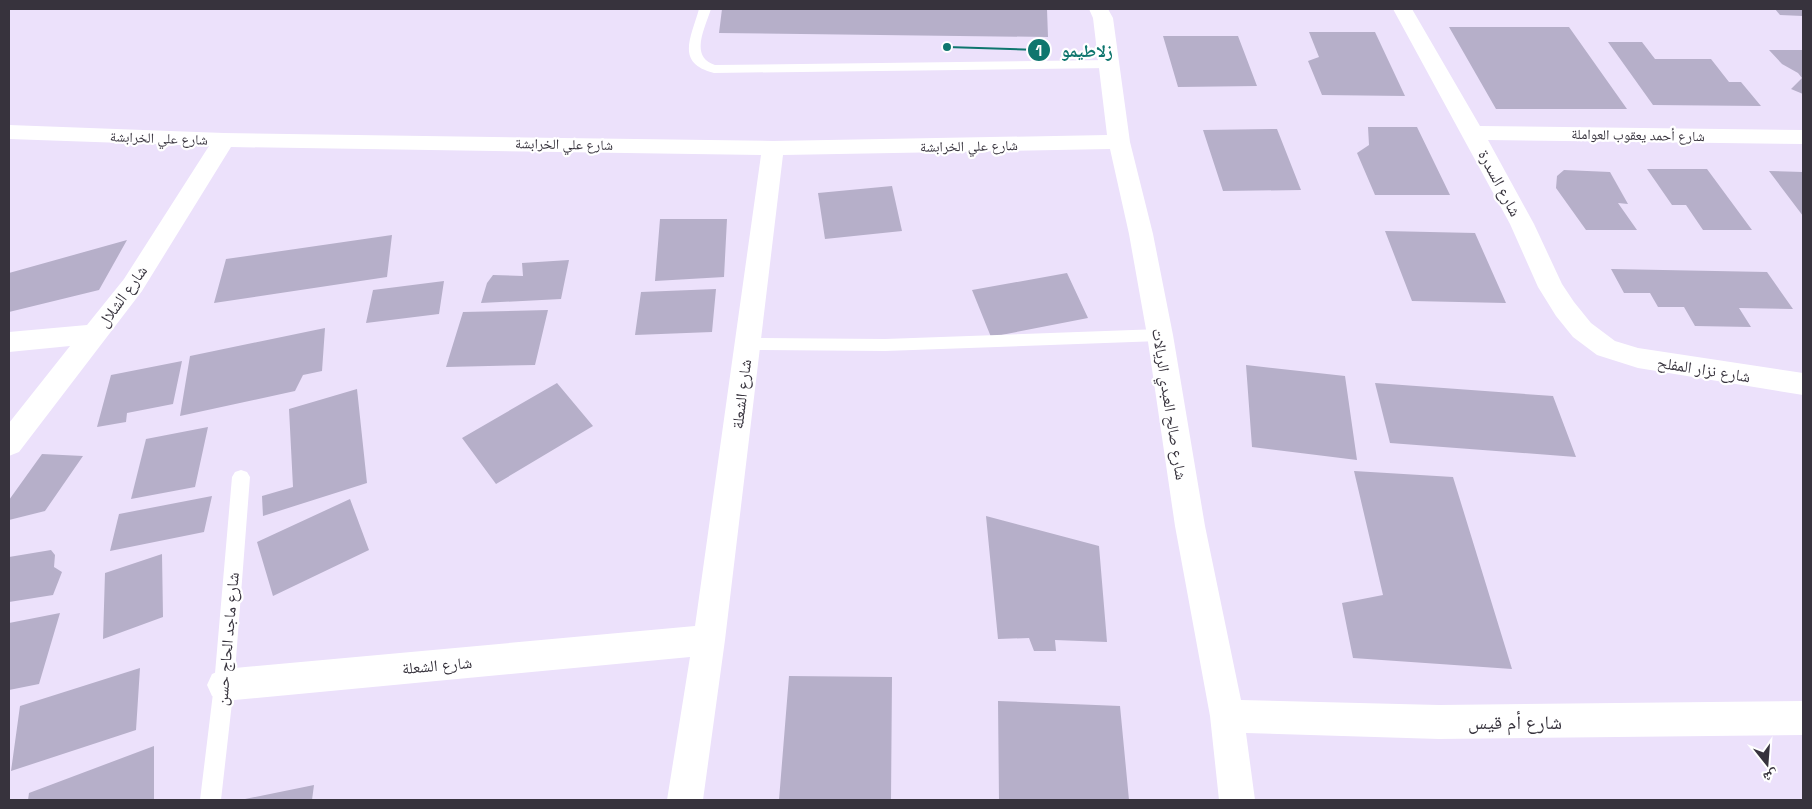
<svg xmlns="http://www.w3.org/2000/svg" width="1812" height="809" font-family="'Space Grotesk','Noto Naskh Arabic',sans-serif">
<rect width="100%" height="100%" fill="#ece1fb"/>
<path fill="#b6afc9" d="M722,9H1047L1048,37L719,33Z
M1775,9H1803V16L1780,15Z
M1449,27H1569L1627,109H1496Z
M1309,32H1375L1405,96L1322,95L1308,61L1319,57Z
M1163,36H1238L1257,86L1178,87Z
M1608,42H1642L1655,59H1711L1729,82H1741L1761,106L1653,105Z
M1769,50H1803V94L1791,89L1802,78L1798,73L1782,64Z
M1368,127H1417L1450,195H1375L1357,153L1369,145Z
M1277,129L1301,190L1223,191L1203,130Z
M1647,169H1707L1752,230H1703L1686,205H1672Z
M1564,170L1610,172L1628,204L1618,203L1637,230H1586L1556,188L1557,176Z
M1769,171L1803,172V216Z
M892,186L902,231L825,239L818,193Z
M660,219H727L724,277L655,281Z
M1385,231L1475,233L1506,303L1412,301Z
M392,235L387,277L214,303L226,259Z
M127,240L99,290L9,312V273Z
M569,260L561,299L481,303L487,283L493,275L523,276L522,263Z
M1611,269L1767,272L1793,309L1739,308L1751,327L1695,326L1684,307H1658L1650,293H1624Z
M1067,273L1088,318L991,337L972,290Z
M444,281L439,314L366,323L373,290Z
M716,289L712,332L635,335L641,292Z
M548,310L535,365L446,367L463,312Z
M325,328L322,371L303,375L295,391L180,416L190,356Z
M182,361L173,404L127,413L126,422L97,427L111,375Z
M1246,365L1345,376L1357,460L1252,447Z
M557,383L593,426L496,484L462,438Z
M1375,383L1553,396L1576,457L1390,443Z
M357,389L367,483L263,516L262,496L293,487L289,409Z
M208,427L195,487L131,499L146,439Z
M42,454L83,456L45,511L9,520V500Z
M1354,471L1453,477L1512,669L1353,658L1342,603L1383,595Z
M212,496L204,532L110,551L119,514Z
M350,499L369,550L273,596L257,542Z
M986,516L1099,546L1107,642L1055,640L1056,651H1034L1029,638L998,639Z
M51,550L55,555L54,567L62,572L53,595L9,602V557Z
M162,554L163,617L103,639L105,573Z
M60,613L39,684L9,690V623Z
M140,668L136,730L11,771L20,706Z
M789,676L892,677L891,800H779Z
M998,701L1120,706L1129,800H999Z
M154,746V800H28L29,793Z
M314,785L312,800H245V799Z"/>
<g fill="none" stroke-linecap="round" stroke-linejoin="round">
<path fill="#fff" fill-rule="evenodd" d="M699,9H711C705,28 689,57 715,65L1109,60L1115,64L1109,68L714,73C675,63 691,38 699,9Z
M1160,329L1165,331L1168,335L1165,339L1160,341L885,351L747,350L742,348L739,344L742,340L747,338L885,339Z
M241,470L247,472L250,477L234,685L221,800H200L214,685L232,477L235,472Z"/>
<path fill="#fff" fill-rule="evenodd" d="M1089,9H1108L1113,18L1130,142L1153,234L1173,335L1205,526L1241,700L1439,705L1803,701V735L1439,739L1246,733L1255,800H1219L1210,716L1175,526L1147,335L1129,234L1110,149L783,155L725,640L703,800H667L690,657L224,701L212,696L207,685L212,674L224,669L695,626L761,155L231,147L142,291L19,452L9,456V423L70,346L9,352V332L87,325L124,279L209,146L9,139V125L224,133L773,141L1107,135L1093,18Z
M1393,9H1412L1480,126L1803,130V144L1488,140L1534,224L1562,284L1574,302L1591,323L1615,341L1638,348L1803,373V395L1638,368L1597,355L1573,337L1556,316L1538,287L1510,224Z"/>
</g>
<g text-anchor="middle" stroke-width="4.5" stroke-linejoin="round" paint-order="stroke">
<g font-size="14" fill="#37333d" stroke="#fff">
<text transform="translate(1638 135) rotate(1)" y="5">شارع أحمد يعقوب العواملة</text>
<text transform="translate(159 138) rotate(2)" y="5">شارع علي الخرابشة</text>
<text transform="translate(564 144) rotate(1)" y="5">شارع علي الخرابشة</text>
<text transform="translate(969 146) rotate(-1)" y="5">شارع علي الخرابشة</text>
</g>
<g font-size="16" fill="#37333d" stroke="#fff">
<text transform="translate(1500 183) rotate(62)" y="6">شارع السدرة</text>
<text transform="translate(122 296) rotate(-54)" y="6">شارع الشلال</text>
<text transform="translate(1704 369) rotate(9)" y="6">شارع نزار المفلح</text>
<text transform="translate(741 394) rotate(-83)" y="6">شارع الشعلة</text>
<text transform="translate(1170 404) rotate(81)" y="6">شارع صالح العبدي الريالات</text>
<text transform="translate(227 639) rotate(-85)" y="6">شارع ماجد الحاج حسن</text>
<text transform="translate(437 665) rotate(-5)" y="6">شارع الشعلة</text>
</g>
<g font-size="19" fill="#37333d" stroke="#fff">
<text x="1515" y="729">شارع أم قيس</text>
</g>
</g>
<path fill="none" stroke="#0f766e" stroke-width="2" d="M947 47L1039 50"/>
<g fill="#0f766e" stroke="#fff" stroke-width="2">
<circle cx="947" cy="47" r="5"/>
<circle cx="1039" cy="50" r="12"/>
</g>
<g font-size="15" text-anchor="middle" font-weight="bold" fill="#fff">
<text x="1039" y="56">1</text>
</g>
<g font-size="18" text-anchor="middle" font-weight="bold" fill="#0f766e" stroke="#fff" stroke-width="4.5" stroke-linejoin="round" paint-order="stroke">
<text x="1087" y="57">زلاطيمو</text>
</g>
<rect width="1812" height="809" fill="none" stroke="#37333d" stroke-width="20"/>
<g transform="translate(1767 764) rotate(163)" stroke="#ffffff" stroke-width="4" paint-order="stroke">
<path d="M0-4L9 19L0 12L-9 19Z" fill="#37333d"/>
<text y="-8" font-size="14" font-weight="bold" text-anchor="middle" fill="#37333d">ش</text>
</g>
</svg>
